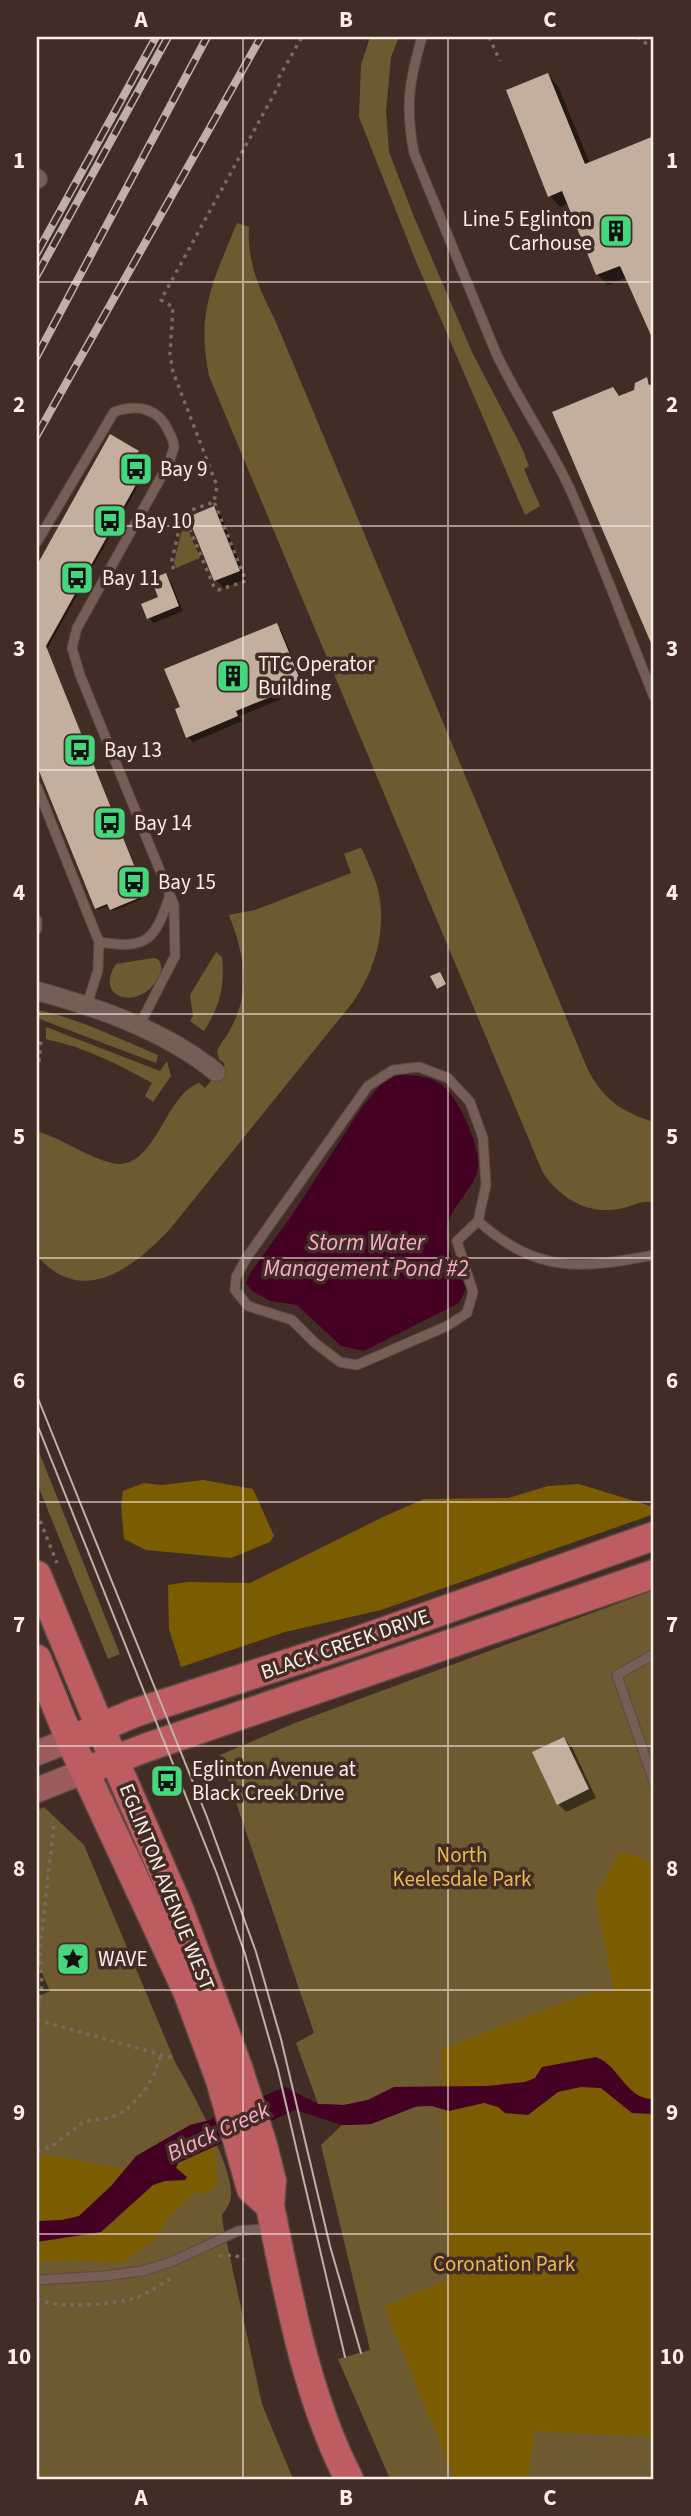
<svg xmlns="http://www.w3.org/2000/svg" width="691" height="2516" font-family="'Source Sans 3',sans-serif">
<rect width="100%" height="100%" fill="#422d26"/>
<path fill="#6e5a31" d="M370,37H399L391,57L386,111L389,152L414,217L472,352L521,446L529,466L524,469L540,506L525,515L415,259L359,117L361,65Z
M237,223L249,227C247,262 259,289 275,320L588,1070C604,1100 622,1112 654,1122V1202C638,1201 637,1205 623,1208C590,1216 562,1200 543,1173L209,376C196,310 213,282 237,223Z
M183,526L187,527L200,558L176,568L174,562Z
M360,848L362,849C367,861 373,873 377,886C388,927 376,968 353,1002L170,1229C133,1268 83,1308 37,1256V1131C63,1139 86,1157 112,1163C155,1173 164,1095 199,1083L205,1088L225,1064L219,1059L217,1052C220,1043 227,1037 231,1028C252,988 244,955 229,915L255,910L351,873L344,854Z
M216,952L222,957C225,985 220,1007 204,1031L190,1021L193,1016L190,995Z
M153,958L158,959C163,967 162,972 157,980C139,1010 93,1000 116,964Z
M37,1010C78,1018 119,1039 158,1055L156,1063L37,1018Z
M46,1027L160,1071L167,1061L171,1076L153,1102L145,1096L152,1083C118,1064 84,1047 46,1039Z
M37,1447L120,1654L108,1659L37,1483Z
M654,1590V2099L488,2086L394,2087L368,2100L344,2105L318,2104L296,2043L314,2033L220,1755L295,1723Z
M44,1807L84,1845L176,2064C191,2088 234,2170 231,2195C231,2203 226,2209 222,2215L223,2225L262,2404L293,2479H37V1810Z
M432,2106L450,2111L654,2114V2479H390L338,2359L370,2350L321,2145L342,2125L371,2124L412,2107Z"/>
<path fill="#7b5c00" d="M203,1480L253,1489L274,1536L270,1542L231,1558L146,1550L124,1539L121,1505L123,1491L144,1483L162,1485Z
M579,1484L654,1507V1514L381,1610L285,1632L181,1667L169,1629L168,1585L188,1582L250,1583L385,1516L424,1499L508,1498L548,1486Z
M620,1851L654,1862V2437L535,2431L528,2479H455L384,2307L448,2279L442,2049L594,1991H614L595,1897Z
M214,2147L217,2185L207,2193H194L171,2215L154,2241L123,2262L64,2260L37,2263V2242L49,2239L90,2235L119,2218L128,2206L153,2185L165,2181L185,2180L186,2177L175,2166L202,2151Z
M49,2155L125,2169L87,2211C72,2221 54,2220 37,2221V2158Z"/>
<path fill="#440123" d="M401,1075C416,1075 429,1076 442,1085C458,1096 484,1153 477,1172C471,1192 451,1206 447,1228C444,1248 459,1271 466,1289L459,1303L364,1351L341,1346L297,1305L270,1301L251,1290L246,1283L250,1273L292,1215L362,1107L386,1078Z
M596,2057C620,2066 626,2100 654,2099V2114L632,2113L601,2088L581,2087L558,2092L528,2115L505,2113L498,2107L484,2103L449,2111L432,2106H418L371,2124L351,2125H342L295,2110L178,2163L176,2168L187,2177L185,2180L165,2181L153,2185L101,2232L37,2242V2221L62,2220L79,2216L112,2185L136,2156L190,2125L206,2121L285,2087L318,2104L344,2105L368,2100L394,2087L488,2086L525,2082L535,2078L542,2067Z"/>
<path fill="#0007" d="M548,75L558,86L590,164L654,138V338L627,277L608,285L597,274L569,203L560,207L550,196Z
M646,379L652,385H654V646L554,413L613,389L621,397L636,391Z
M110,437L137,452L140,454L136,460L148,468L47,649L147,897L113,911L110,905L98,910L96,908L37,761V568Z
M213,508L221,516L246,579L224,588L216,580Z
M165,575L170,580L183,611L154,623L149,618L160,598Z
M276,625L281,630L306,689L240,716L242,721L193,742L188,737Z
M564,1739L572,1747L596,1798L566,1812L558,1804Z
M37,1962L50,1991L37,1997Z"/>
<path fill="#c4af9e" d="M548,73L585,164L654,136V342L620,266L596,275L562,191L548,197L506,90Z
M647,377L649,385L654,383V650L552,412L613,387L619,396L634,390L635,383Z
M110,434L139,451L135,457L147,465L46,646L146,895L110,910L107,904L95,909L37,766V565Z
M214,506L240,571L214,581L188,517Z
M166,573L179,606L147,619L141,604L158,597L151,579Z
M277,623L302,684L236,711L238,716L186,738L175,709L180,707L164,669Z
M440,972L446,984L437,989L430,976Z
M564,1737L589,1789L557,1805L532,1752Z"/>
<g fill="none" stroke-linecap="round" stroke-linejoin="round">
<defs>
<path id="lane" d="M422,37C409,82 405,106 414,153L496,353C518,400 548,442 570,489C600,557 626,628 654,697
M37,542L114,412C136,404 158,407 169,432C171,436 174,442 174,447C173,452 170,458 169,463L77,628L72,648L80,675L174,905L175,956L139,1026
M37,787L99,942L98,970L87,1005
M37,920V929
M99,942C149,950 155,939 170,895
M419,1067L448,1078L470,1102L483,1138L486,1185L478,1221L457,1241L473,1292L467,1313L447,1326L357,1365L340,1362L315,1343L292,1320L248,1306L235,1290L236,1277L247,1257L368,1086L393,1070Z
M478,1221C538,1274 580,1269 654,1255
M654,1782L617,1675L654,1654
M37,2280L104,2276L142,2271L171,2262L238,2231L270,2228"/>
<path id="street" d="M37,178L38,179
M37,991C100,1008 165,1031 216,1072"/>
<path id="secondary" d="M37,1753L70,1740
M37,1790L85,1771"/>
<path id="primary" d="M37,1575L100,1727L178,1906L238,2067L263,2145L272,2181L270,2206C289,2298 306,2395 349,2479
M37,1659L70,1740L187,1991L220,2080L251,2189L270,2206
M70,1740L137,1712L354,1642L654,1536
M85,1771L145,1748L654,1574"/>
</defs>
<use href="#lane" stroke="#5b4942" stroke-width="11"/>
<use href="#street" stroke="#5b4942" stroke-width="20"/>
<use href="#secondary" stroke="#5b4942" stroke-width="27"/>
<use href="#primary" stroke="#5b4942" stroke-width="31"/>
<path stroke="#7b6962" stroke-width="3.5" stroke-dasharray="3.5 5" stroke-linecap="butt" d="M489,37L500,61
M637,37L654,49
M183,513L214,587L218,590L246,581L214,502
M174,569L171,564L183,513L214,502L217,486L173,372L170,354L173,307L161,300L279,85V77L302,37
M39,1062L41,1039
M37,1513L57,1563
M37,2015L42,1986L40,1949L54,1823
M37,2020L173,2058
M37,2151L52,2146L85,2121L109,2118L125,2111L143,2093L154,2075L161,2055
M219,2256L235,2255L244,2260
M37,2299C58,2309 112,2305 135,2298C148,2294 162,2283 174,2277"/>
<use href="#lane" stroke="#765e56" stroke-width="9"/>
<use href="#street" stroke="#765e56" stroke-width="18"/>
<use href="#secondary" stroke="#9a5d5b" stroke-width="24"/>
<use href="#primary" stroke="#be5d61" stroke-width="28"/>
<path stroke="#bfafa9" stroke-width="2" d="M37,1396L207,1817L256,1952L281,2039L330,2246L361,2353
M37,1424L217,1874L245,1954L278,2070L345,2357"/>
<defs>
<path id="rail" d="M37,253L156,37
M37,275L168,37
M37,356L207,37
M37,435L261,37"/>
</defs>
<use href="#rail" stroke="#bfafa9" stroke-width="8"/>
<use href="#rail" stroke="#422d26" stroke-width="5" stroke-dasharray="16" stroke-linecap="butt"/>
</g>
<path fill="none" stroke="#fbede8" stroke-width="2" stroke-opacity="0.55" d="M243,37V2479M448,37V2479M37,282H654M37,526H654M37,770H654M37,1014H654M37,1258H654M37,1502H654M37,1746H654M37,1990H654M37,2234H654"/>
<defs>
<symbol id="building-square" viewBox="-11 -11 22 22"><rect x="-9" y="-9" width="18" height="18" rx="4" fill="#44d77b" stroke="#422d26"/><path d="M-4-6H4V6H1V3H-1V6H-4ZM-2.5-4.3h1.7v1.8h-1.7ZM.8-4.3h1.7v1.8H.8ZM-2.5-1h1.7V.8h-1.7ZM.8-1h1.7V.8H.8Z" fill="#111"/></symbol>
<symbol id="bus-square" viewBox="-11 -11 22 22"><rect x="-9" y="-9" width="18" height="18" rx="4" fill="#44d77b" stroke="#422d26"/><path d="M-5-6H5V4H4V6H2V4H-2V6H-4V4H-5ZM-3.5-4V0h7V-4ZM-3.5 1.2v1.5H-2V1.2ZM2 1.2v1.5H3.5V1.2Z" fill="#111"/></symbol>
<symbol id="sight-square" viewBox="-11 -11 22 22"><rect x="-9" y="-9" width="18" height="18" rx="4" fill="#44d77b" stroke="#422d26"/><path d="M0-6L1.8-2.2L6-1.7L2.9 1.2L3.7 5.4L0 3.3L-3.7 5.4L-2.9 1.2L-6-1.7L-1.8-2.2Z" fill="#111"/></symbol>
</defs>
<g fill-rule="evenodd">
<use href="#building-square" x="597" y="212" width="38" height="38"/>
<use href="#bus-square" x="117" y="450" width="38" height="38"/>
<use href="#bus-square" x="91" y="502" width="38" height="38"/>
<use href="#bus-square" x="58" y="559" width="38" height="38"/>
<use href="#building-square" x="214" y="657" width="38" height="38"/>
<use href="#bus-square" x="61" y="731" width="38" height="38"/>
<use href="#bus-square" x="91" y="804" width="38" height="38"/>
<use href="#bus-square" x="115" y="863" width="38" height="38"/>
<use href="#bus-square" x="148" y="1762" width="38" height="38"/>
<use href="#sight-square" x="54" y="1940" width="38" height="38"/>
</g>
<g text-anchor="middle" stroke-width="7" stroke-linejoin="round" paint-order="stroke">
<g font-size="21" fill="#fbede8" stroke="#422d26" text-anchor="start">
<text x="592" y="226" text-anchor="end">Line 5 Eglinton<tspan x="592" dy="24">Carhouse</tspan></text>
<text x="160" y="476">Bay 9</text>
<text x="134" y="528">Bay 10</text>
<text x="102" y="585">Bay 11</text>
<text x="258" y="671">TTC Operator<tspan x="258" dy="24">Building</tspan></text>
<text x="104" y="757">Bay 13</text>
<text x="134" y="830">Bay 14</text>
<text x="158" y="889">Bay 15</text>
<text x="192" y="1776">Eglinton Avenue at<tspan x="192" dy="24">Black Creek Drive</tspan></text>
<text x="98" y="1966">WAVE</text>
</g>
<g font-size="21" fill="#fbede8" stroke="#422d26">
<text transform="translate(345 1644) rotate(-19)" y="7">BLACK CREEK DRIVE</text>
<text transform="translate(167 1887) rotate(68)" y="7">EGLINTON AVENUE WEST</text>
</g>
<g font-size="21" fill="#e8ba51" stroke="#422d26">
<text x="462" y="1862">North<tspan x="462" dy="24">Keelesdale Park</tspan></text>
<text x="504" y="2271">Coronation Park</text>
</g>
<g font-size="23" font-style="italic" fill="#ffaac9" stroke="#422d26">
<text x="366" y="1250">Storm Water<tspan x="366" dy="26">Management Pond #2</tspan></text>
<text transform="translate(218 2131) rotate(-25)" y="8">Black Creek</text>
</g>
</g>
<rect width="691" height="2516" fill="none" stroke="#422d26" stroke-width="77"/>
<rect x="38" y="38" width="614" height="2440" fill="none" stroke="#fbede8" stroke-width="2.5"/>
<g font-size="23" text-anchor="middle" font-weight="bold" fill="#fbede8">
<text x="141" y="27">A</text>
<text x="346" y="27">B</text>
<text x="550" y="27">C</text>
<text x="19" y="168">1</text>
<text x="672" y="168">1</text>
<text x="19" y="412">2</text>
<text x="672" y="412">2</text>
<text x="19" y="656">3</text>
<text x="672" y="656">3</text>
<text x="19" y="900">4</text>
<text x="672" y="900">4</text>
<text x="19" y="1144">5</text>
<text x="672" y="1144">5</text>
<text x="19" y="1388">6</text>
<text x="672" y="1388">6</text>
<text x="19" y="1632">7</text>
<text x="672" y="1632">7</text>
<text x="19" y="1876">8</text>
<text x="672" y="1876">8</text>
<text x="19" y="2120">9</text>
<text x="672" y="2120">9</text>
<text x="19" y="2364">10</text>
<text x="672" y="2364">10</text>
<text x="141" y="2505">A</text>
<text x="346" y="2505">B</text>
<text x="550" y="2505">C</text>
</g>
</svg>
